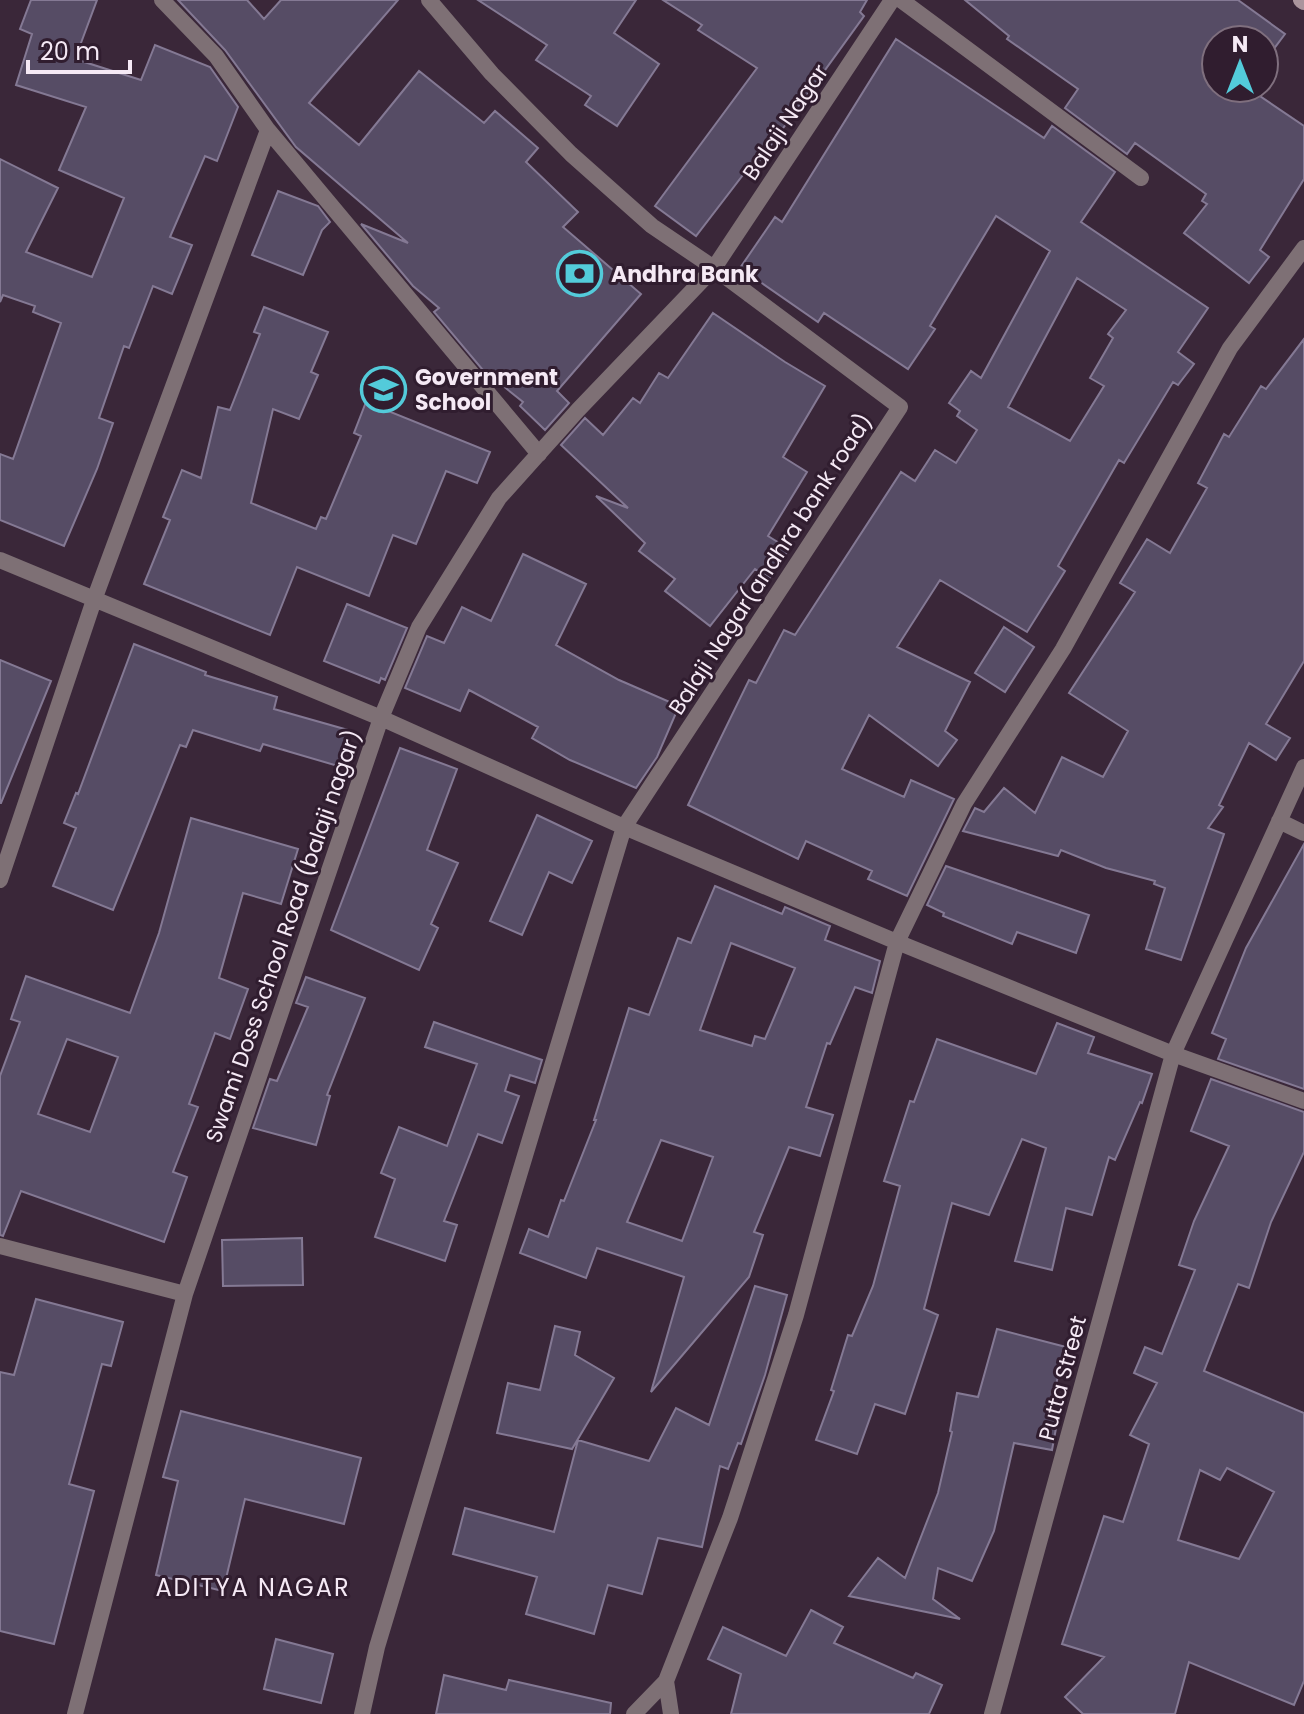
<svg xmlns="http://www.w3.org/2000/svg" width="1304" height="1714" font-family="Poppins,sans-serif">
<rect width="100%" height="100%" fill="#3a2739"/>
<path fill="#564c65" stroke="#847994" stroke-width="2" fill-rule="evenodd" d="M31,0H97L75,59L141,80L155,45L210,67L238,107L217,161L205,156L170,237L192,245L172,294L153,286L129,348L124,346L99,418L113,423L97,469L64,546L0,520V454L13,459L61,323L33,312L35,306L3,295L0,302V159L58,188L26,252L92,277L124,198L59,170L86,107L16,85L32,34L20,29Z
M178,0H247L264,19L281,0H398L309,103L359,145L419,71L484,123L495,111L538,148L526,162L578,212L563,227L641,294L557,391L569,403L545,430L520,406L523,402L482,369L434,312L439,308L413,286L361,224L408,243L296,147L225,50Z
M478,0H636L614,33L659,64L617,126L585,105L591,96L536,60L547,45Z
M663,0H867L860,12L864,16L760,160L756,158L696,236L655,206L757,68L698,30L702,25Z
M965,0H1238L1285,34L1264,62V40H1216V88H1248L1304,126V179L1260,250L1269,257L1249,283L1184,233L1207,204L1202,201L1206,194L1135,143L1127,154L1065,108L1078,89L1007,39L1009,36Z
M896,39L1044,138L1052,126L1115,172L1081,222L1208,308L1178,352L1194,364L1178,385L1173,382L1124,463L1119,460L1058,566L1065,571L1027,632L940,580L897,647L970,682L945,731L957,740L938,766L869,715L842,769L904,797L911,780L954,799L907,896L868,879L872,871L806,841L798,859L688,805L749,680L756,683L784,630L795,635L901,472L915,481L935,450L956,463L977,430L957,416L960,411L949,403L971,371L981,378L1050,251L996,216L930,326L935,329L908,369L824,313L818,322L740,268L775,217L782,222ZM1077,278L1126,310L1108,334L1113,338L1090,378L1104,386L1070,441L1008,407Z
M278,191L318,206L330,222L322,230L303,275L252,255Z
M264,307L328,332L311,372L318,375L299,419L273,409L251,503L316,529L321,517L326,519L361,436L354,433L366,402L490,452L477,483L446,471L416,544L393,535L369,596L297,567L270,635L144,584L170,520L163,517L182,470L201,478L218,407L230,410L260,334L254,332Z
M713,313L785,362L825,386L783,457L807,472L768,536L789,549L770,578L755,569L710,626L665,591L675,579L639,551L645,543L596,496L628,508L561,445L585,418L603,435L633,398L640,403L659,373L668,378Z
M1304,339V661L1266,724L1290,738L1276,760L1249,743L1219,805L1223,807L1208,828L1224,834L1181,960L1146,949L1165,888L1154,884L1155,881L1106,868L1061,850L1058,856L963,831L975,808L984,812L1004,788L1035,813L1062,757L1103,777L1128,731L1069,693L1135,592L1120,583L1147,539L1170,553L1207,488L1198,483L1224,434L1229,437L1261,386L1266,389Z
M523,554L586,584L556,645L619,680L679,706L657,757L636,788L570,760L532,738L538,727L469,690L460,711L405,688L427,636L444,643L462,607L491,621Z
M347,604L407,628L385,680L381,678L379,683L324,661Z
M1004,627L1034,647L1005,692L975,673Z
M134,644L206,672L205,675L277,697L274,709L348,730L338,766L263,744L260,751L193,730L186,747L180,745L113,910L53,886L76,828L64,823L76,793L78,794Z
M0,660L51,681L1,803H0Z
M400,748L457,769L427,850L458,863L431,924L438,928L419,970L331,930Z
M537,815L592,841L572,883L549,872L522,935L490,921Z
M191,818L298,849L281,904L243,893L219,978L248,989L230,1039L215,1033L189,1104L198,1107L173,1172L187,1177L164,1242L21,1191L3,1236L0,1235V1076L20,1022L11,1019L26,976L130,1013L159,933ZM67,1039L118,1057L90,1132L38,1114Z
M1304,844V1089L1218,1059L1226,1039L1212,1033L1246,948Z
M946,866L1089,915L1076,953L1017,932L1012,944L943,916L944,913L927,905Z
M715,886L782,914L785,907L830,926L825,940L880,961L872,993L855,987L830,1044L827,1043L806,1107L833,1115L820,1156L789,1147L754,1232L763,1235L749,1277L651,1392L684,1277L597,1248L586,1278L520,1253L529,1229L548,1237L561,1200L564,1201L596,1120H594L629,1008L649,1015L678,938L691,943ZM731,943L795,968L765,1039L755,1036L752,1046L700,1030ZM661,1140L713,1157L682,1241L627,1222Z
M306,977L365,998L327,1095L330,1096L316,1145L253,1128L270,1079L277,1081L308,1007L296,1003Z
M434,1022L542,1060L535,1083L510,1075L505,1091L519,1096L502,1143L478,1134L444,1221L457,1225L445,1261L375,1237L395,1179L381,1173L399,1127L447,1146L477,1064L425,1047Z
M1057,1023L1094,1037L1088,1053L1152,1074L1142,1103L1140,1102L1115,1160L1109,1157L1092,1215L1066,1208L1052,1270L1015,1261L1046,1148L1022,1139L989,1215L952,1203L924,1309L938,1315L905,1414L875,1404L857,1454L816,1440L834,1391L831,1390L848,1335L852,1336L873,1286L900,1186L884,1181L910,1101L914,1102L937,1039L1036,1074Z
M1211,1079L1304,1112V1152L1271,1222L1249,1288L1238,1284L1204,1371L1304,1413V1681L1294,1705L1189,1662L1175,1714H1083L1065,1697L1104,1657L1062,1644L1104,1516L1123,1522L1149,1444L1130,1435L1157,1383L1134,1373L1145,1347L1162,1354L1195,1270L1179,1265L1194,1221L1229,1146L1191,1131ZM1227,1468L1274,1492L1239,1559L1178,1540L1200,1470L1220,1480Z
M302,1238L303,1285L223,1286L222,1240Z
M755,1286L787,1295L765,1375L741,1444L738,1443L728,1469L720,1466L702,1547L658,1538L642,1594L608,1585L594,1634L526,1614L537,1577L453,1554L465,1508L554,1532L578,1440L649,1461L676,1408L709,1425Z
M36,1299L123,1322L111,1366L102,1364L69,1484L94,1491L54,1644L0,1631V1372L14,1375Z
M555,1326L580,1332L575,1355L614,1378L572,1449L497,1433L508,1383L540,1390Z
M997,1329L1066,1347L1049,1410L1059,1412L1052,1450L1014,1443L994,1531L972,1581L938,1568L933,1599L960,1619L849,1596L878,1558L905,1578L938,1493L952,1432L950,1431L957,1393L978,1397Z
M181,1411L361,1458L344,1524L245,1499L223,1591L156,1575L178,1481L163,1477Z
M811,1610L843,1627L834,1643L913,1678L916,1673L942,1685L929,1714H731L741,1674L708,1659L723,1627L786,1656Z
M276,1639L333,1654L321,1703L264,1689Z
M444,1675L506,1690L509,1680L611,1703L610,1714H436Z"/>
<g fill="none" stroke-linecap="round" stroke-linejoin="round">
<path stroke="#7e7075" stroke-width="16" d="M162,0L216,56L268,130L539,454
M901,0L1141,178
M0,560L381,718L624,827L897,942L1173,1054L1304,1101
M1279,821L1304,833
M0,880L94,600L268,130
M0,1246L185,1294
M75,1714L185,1294L381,718L419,627L499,498L578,410L714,268L892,0
M362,1714L377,1647L624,827L900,407L714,268L652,226L571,154L492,74L429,0
M634,1714L666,1681
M671,1714L666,1681L730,1518L796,1315L897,942L964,804L1063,649L1230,348L1304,248
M992,1714L1173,1054L1304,767"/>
<path stroke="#aa959d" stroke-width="16" d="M1301,0L1304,2"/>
</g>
<defs>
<symbol id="bank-ring" viewBox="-11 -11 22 22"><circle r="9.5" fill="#301d2f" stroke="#53cbda" stroke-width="1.5"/><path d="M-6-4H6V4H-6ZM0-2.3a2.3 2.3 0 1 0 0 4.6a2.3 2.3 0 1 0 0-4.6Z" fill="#53cbda"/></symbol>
<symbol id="school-ring" viewBox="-11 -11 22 22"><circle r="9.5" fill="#301d2f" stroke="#53cbda" stroke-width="1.5"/><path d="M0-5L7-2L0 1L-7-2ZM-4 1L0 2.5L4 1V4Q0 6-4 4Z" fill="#53cbda"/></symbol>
</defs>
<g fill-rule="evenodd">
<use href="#bank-ring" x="554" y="248" width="51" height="51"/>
<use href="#school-ring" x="358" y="364" width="51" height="51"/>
</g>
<g text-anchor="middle" stroke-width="6" stroke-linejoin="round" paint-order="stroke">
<g font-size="22" fill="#f5e9f5" stroke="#301d2f">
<text transform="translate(785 122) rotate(-56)" y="8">Balaji Nagar</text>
<text transform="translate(770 564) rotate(-57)" y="8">Balaji Nagar(andhra bank road)</text>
<text transform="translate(283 936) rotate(-71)" y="8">Swami Doss School Road (balaji nagar)</text>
<text transform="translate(1062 1378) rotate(-75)" y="8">Putta Street</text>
</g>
<g font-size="22" font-weight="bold" fill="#f5e9f5" stroke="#301d2f" text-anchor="start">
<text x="611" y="282">Andhra Bank</text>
<text x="415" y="385">Government<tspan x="415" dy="25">School</tspan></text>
</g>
<g font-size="24" letter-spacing="2" fill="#f5e9f5" stroke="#301d2f">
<text x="253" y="1596">ADITYA NAGAR</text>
</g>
</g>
<g transform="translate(1240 64)"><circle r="38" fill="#301d2f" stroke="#7f6f7e" stroke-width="2"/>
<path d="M0-6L14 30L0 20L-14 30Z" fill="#53cbda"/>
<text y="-12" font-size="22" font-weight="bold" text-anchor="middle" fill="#f5e9f5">N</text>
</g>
<path d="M28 60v12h102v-12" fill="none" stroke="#f5e9f5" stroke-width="4"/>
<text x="40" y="60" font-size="24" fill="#f5e9f5" stroke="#301d2f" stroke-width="6" paint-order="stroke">20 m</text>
</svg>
